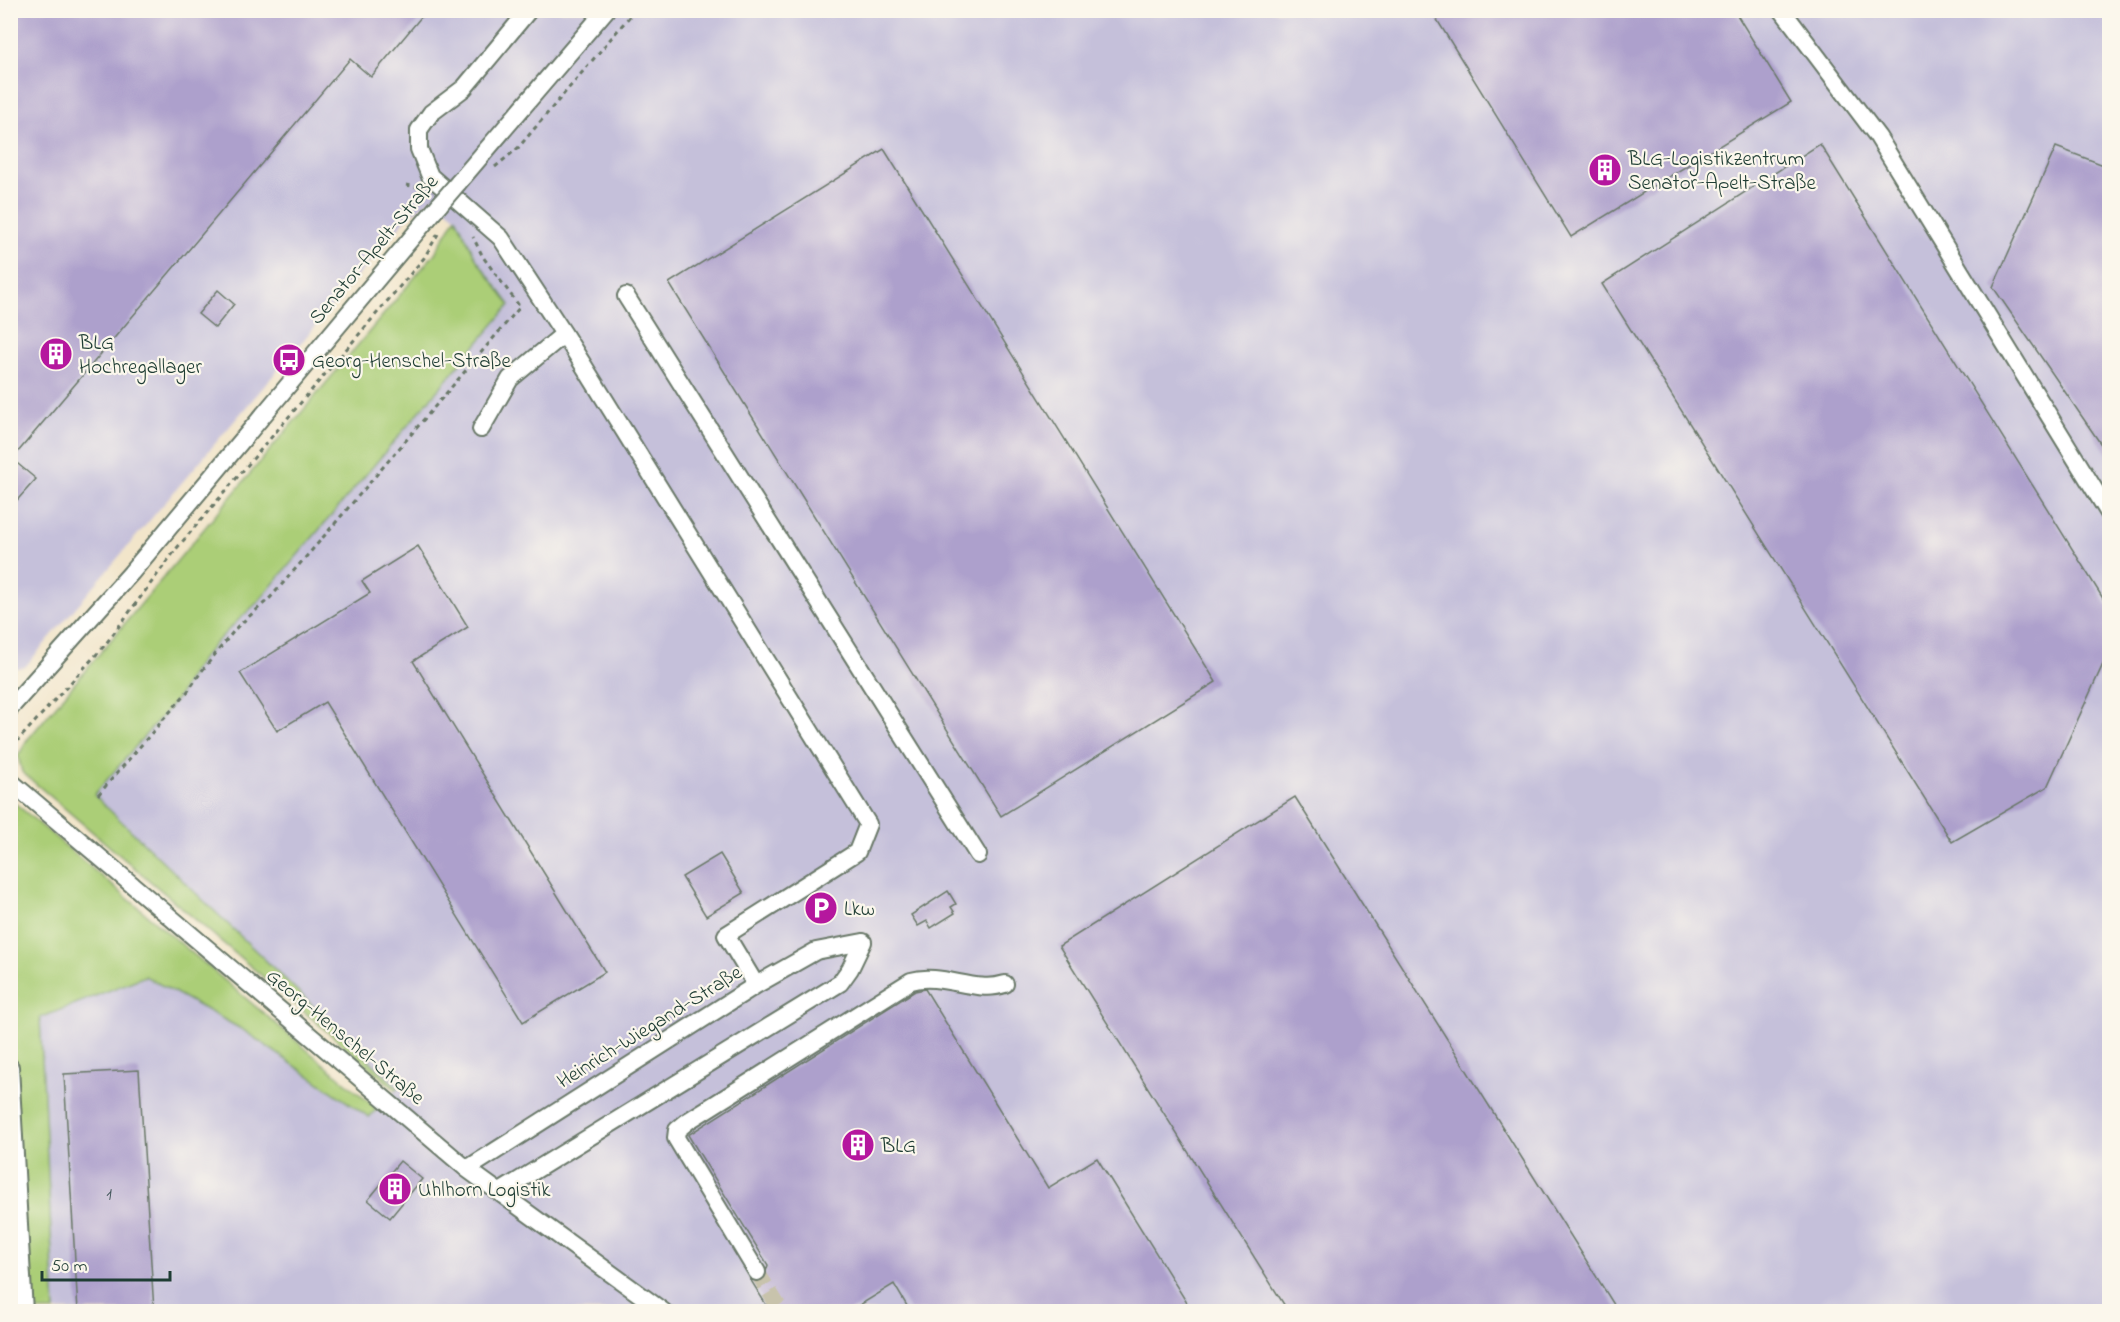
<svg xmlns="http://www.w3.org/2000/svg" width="2120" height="1322" font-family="'Indie Flower',sans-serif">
<rect width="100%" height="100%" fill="#fbf7ec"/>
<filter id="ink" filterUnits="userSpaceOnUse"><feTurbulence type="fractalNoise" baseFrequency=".0167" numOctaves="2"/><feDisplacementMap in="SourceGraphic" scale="12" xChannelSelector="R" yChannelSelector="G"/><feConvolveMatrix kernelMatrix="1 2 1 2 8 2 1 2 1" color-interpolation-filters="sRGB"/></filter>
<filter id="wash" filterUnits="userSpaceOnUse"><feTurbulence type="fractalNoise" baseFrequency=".008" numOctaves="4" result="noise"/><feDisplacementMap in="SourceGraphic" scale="24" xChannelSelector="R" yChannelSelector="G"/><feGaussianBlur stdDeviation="1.35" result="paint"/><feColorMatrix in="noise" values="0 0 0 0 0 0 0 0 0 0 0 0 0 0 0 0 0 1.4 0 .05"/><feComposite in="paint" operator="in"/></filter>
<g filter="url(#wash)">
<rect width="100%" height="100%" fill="#f2e5ca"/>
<path fill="#c5c0da" d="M10,11H2109V1311H55L39,1018L145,976L243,1030L369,1116L397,1088L93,795L179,696L188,677L219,636L257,603L510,305L477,260L456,217L433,198L408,217L25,667L11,669Z"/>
<path fill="#abce77" stroke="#658656" stroke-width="1.5" d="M456,217L477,260L510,305L257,603C226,631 197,658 179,696L94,795L398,1088L396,1090L22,772L18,756L28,739L435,253Z
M10,799L377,1109L369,1117L243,1030L145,976L40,1018L55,1311H11Z"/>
<g id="blocks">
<path fill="#ada0cc" d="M10,10H427L371,77L350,59L12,459L36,479L10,508Z
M1431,10H1734L1791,102L1571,237Z
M1820,144L2109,608V651L2047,787L1952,842L1602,284Z
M2056,147L2109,167V456L1993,287Z
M884,149L1216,682L1001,816L669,283Z
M218,290L234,304L215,328L198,314Z
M418,546L468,627L413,661L605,972L523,1022L325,702L277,731L240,673L370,593L362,581Z
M1295,797L1618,1311H1288L1059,946Z
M720,854L744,893L706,916L682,877Z
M948,891L956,904L951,907L955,913L931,928L927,921L918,926L911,915Z
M925,989L1048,1188L1097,1158L1192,1311H910L894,1284L850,1311H770L750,1279L757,1282L763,1281L768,1265L688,1135L915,991Z
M139,1070L154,1311H78L64,1074Z
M400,1161L422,1179L390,1218L368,1200Z"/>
</g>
</g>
<g filter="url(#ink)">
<use href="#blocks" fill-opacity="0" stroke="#697868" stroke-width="1.5"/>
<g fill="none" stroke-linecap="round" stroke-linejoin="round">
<path stroke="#c8c3ac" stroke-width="16" stroke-dasharray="16 8" stroke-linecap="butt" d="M757,1272L782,1312"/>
<defs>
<path id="minor" d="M529,10L464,88L431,113L419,130V149L430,176L501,238L564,334L868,824L857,852L726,935L756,985
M1782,10L1878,137L2110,515
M458,183L606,10
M626,296L978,855
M481,429L510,379L564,334
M10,708L131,573L440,204
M10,781L467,1169L664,1312
M10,1067L24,1312
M467,1169L756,985L816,951L863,942
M500,1192L840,983L850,969L863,942
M757,1272L676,1138L677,1130L688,1121L911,981C942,972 975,994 1005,984"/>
</defs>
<use href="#minor" stroke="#697868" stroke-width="20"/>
<path stroke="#697868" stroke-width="3" stroke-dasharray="4.5 4.5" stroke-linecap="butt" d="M495,167L518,148L635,10
M406,185L417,187
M10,749L105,645L177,548L424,258L438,234
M98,795L188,691L201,672L237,627L270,598L319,542L520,307L483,257L473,237"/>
<use href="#minor" stroke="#fff" stroke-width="16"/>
<defs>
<path id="minor-bridge" d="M440,204L458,183"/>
</defs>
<use href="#minor-bridge" stroke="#697868" stroke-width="20" stroke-linecap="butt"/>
<use href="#minor-bridge" stroke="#fff" stroke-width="16"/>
</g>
</g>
<defs>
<symbol id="building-disc" viewBox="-11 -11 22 22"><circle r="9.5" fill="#b5179e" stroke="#fbf7ec"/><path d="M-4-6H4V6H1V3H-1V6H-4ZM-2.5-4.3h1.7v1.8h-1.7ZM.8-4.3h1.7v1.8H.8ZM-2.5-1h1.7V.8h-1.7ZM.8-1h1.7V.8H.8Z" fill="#fff"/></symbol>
<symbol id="bus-disc" viewBox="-11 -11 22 22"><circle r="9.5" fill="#b5179e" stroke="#fbf7ec"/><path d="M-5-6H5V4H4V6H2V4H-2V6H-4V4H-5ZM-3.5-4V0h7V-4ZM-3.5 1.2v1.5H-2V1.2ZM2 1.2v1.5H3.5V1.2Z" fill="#fff"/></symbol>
<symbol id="parking-disc" viewBox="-11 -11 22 22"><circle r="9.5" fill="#b5179e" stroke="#fbf7ec"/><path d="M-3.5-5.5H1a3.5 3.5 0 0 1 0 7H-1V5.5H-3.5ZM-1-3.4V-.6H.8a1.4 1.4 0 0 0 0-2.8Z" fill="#fff"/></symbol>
</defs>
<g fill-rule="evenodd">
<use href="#building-disc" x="1586" y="151" width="38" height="38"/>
<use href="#building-disc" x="37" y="335" width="38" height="38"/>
<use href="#bus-disc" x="270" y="341" width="38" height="38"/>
<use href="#parking-disc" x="802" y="889" width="38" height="38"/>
<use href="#building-disc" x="839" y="1126" width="38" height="38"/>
<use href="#building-disc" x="376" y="1170" width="38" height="38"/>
</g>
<g text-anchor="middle" stroke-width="4.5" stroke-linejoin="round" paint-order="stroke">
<g font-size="18" fill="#42565a">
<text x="109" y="1199">1</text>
</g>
<g font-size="21" fill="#1f3d34" stroke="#fbf7ec" text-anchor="start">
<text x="1628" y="165">BLG-Logistikzentrum<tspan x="1628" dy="24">Senator-Apelt-Straße</tspan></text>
<text x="79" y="349">BLG<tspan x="79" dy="24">Hochregallager</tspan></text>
<text x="312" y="367">Georg-Henschel-Straße</text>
<text x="844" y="915">Lkw</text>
<text x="881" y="1152">BLG</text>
<text x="418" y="1196">Uhlhorn Logistik</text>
</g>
<g font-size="21" fill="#1f3d34" stroke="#fbf7ec">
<text transform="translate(373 249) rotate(-50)" y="7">Senator-Apelt-Straße</text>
<text transform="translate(649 1026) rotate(-32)" y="7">Heinrich-Wiegand-Straße</text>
<text transform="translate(346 1036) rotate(40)" y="7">Georg-Henschel-Straße</text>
</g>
</g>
<rect width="2120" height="1322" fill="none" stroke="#fbf7ec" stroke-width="36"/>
<path d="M42 1271v9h128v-9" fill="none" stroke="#1f3d34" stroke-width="3"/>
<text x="51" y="1271" font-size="18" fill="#1f3d34" stroke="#fbf7ec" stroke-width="4.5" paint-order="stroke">50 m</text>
</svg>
